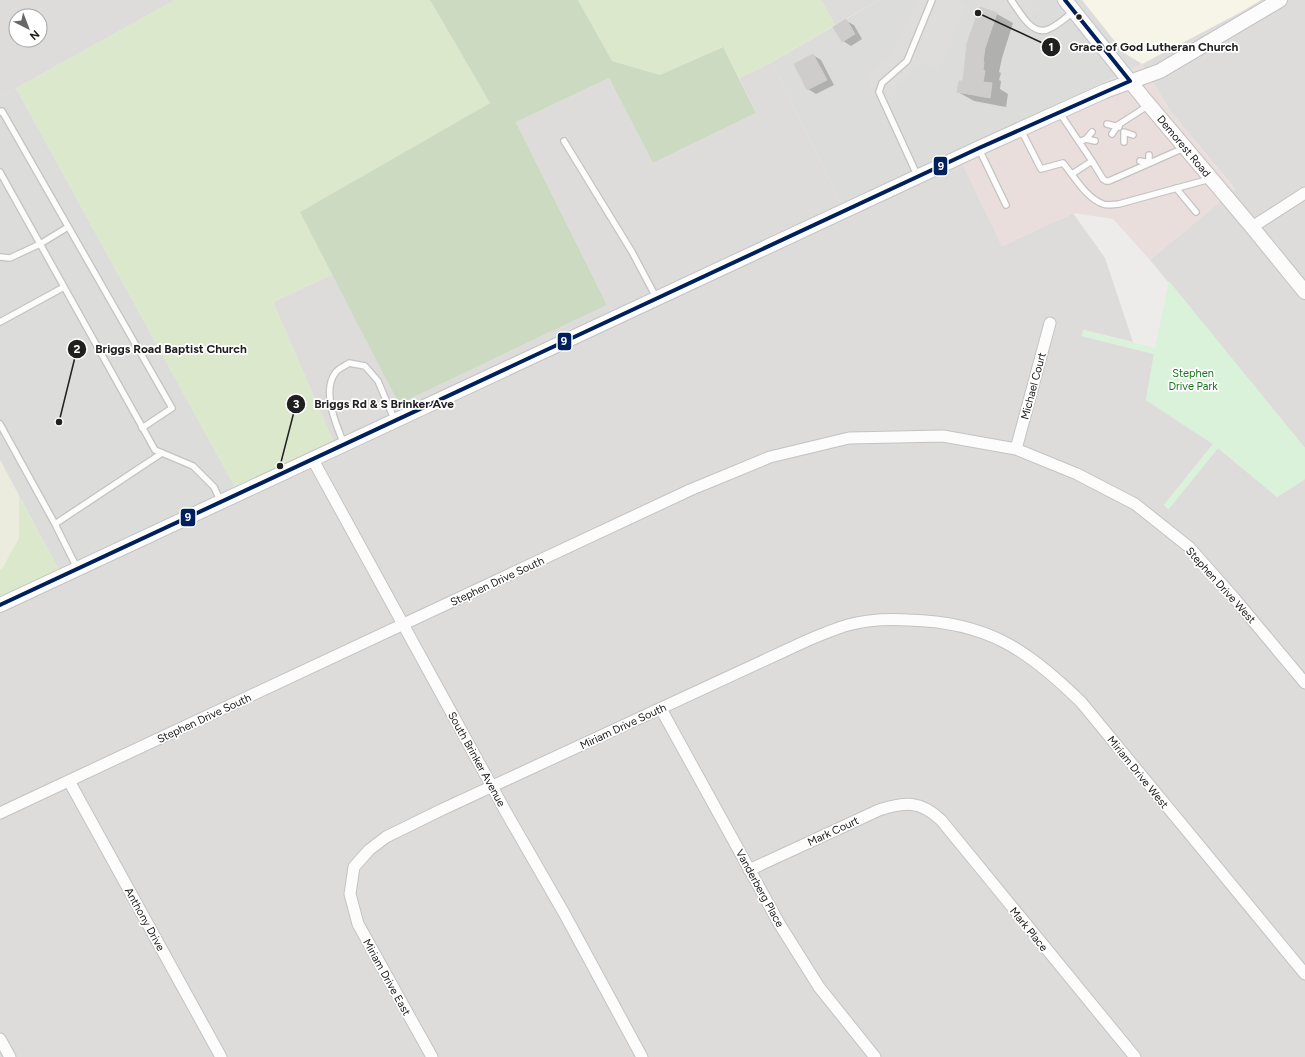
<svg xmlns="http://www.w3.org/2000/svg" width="1305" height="1057" font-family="Figtree,sans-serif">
<rect width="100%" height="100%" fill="#eeecea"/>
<path fill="#dddcdb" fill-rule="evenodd" d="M0,0H175L0,97ZM16,16H40V40H16Z
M821,0H879L835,25Z
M1261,0H1305V448L1150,260L1235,189L1171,112L1142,64L1239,13Z
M772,62L841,204L957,152L1002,246L1073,213L1105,258L1133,342L1084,330L1082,336L1154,354L1146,400L1213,444L1164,505L1168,509L1218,448L1277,497L1305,479V1057H0V598L333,441L273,302L333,274L399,404L607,305L516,122L609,78L653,163L756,113L739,78Z"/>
<path fill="#eadedd" d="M1142,64L1171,112L1235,190L1150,260L1113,219L1073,213L1002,246L957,152Z"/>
<path fill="#f6f5e7" d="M1082,0H1261L1239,13L1142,64L1124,53Z"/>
<path fill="#dcdcdb" d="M879,0H1082L1124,53L1142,64L957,152L841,204L772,62Z
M16,88L235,487L59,570L0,460V97Z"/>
<path fill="#ececde" d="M0,460L19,496V538L3,567L0,570Z"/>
<path fill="#dce8cc" d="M175,0H430L490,103L300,212L333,274L273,302L333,441L235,487L16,88Z
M578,0H821L835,25L772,62L739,78L722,47L660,75L612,61Z
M19,496L59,570L0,598V570L3,567L19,538Z"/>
<path fill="#cbdac1" d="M430,0H578L612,61L660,75L723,47L756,113L653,163L609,78L516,122L607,305L399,404L300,212L490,103Z"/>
<path fill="#daf1da" d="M1169,281L1305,448V479L1277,497L1218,448L1169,509L1164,505L1213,444L1146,400L1154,354L1082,336L1083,330L1155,348Z"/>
<path fill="#dedddc" d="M916,0H955L966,4L940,71L923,64L889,92L871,88L868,76L892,55Z
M987,0H1030L1040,12L1002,11L986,5Z"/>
<path fill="#0003" d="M997,14L1013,23L1002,58L999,72L1001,73L999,80L1001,81L1000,89L1008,94L1006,107L974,101L958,92L964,82Z
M846,21L854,25L862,39L851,46L843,41Z
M813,55L821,60L834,85L816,94L808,89Z"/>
<path fill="#cfcdcb" stroke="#d1cecb" d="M980,7L997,13L985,48L983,62H984L983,70L985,71L983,82L992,83L990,98L957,92L959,81H963L967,43Z
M846,19L855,34L842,42L833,27Z
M813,54L827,80L807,90L794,64Z"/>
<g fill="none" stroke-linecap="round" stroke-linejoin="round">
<defs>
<path id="service" d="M1011,0C1020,12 1033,39 1051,28C1059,24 1067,17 1074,11
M0,112L2,111L172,408L142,428
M1059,112L1092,161L1072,174
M1107,124L1119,127
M1021,130L1041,169L1063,163C1074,176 1086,198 1103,204C1107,206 1114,204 1119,204L1210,179
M1112,134L1118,125L1149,105
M1086,139L1095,141
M564,141L632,252L657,299
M1079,142L1086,139L1092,132
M1124,142V132L1133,135
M979,149L1006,205
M1092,161L1103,179L1106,181H1109L1184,148
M1140,161L1149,163V155
M0,172L155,450L193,466L214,487L221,502
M918,177L879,92L882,83L907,61L932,0
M1176,188L1196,212
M0,257L10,258L40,244L68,227
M0,322L64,287
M0,424L55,524
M344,444C336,425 321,390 336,372C339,368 345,366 349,363L365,366L378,381L395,421
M77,568L55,524L162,453"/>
<path id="minor" d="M1252,227L1305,193
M1016,449L1050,323
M313,460L507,814L564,913L642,1057
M661,709L780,925L819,987L875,1057
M69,781L221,1057
M0,813L690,490L770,457L849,438L943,436L1016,449L1077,474L1135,504L1189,547L1234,598L1305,683
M749,870L879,810C905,802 920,800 941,820L1135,1057
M0,1039L10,1057
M432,1057L358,924L350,894L354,867L369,850L386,837L441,810L806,641C820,635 834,629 848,625C866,620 891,619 909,620C987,622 1027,649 1081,702L1305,974"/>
<path id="tertiary" d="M1065,0L1145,100L1252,227L1305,292
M0,605L979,148L1105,91L1160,71L1280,0"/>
</defs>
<use href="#service" stroke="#c4c3c2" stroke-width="8"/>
<use href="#minor" stroke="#c4c3c2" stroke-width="13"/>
<use href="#tertiary" stroke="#c4c3c2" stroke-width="16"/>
<use href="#service" stroke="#fcfcfc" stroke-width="5.5"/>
<use href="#minor" stroke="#fcfcfc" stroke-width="11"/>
<use href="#tertiary" stroke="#fcfcfc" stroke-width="14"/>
<defs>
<path id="bus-1" d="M1065,0L1130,81
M0,605L979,148L1130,81"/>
</defs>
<use href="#bus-1" stroke="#fff" stroke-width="7"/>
<use href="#bus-1" stroke="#00205b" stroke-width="4"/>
</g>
<circle fill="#202020" stroke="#fff" stroke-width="1.5" cx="1079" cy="17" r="3.5"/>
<g text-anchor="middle" stroke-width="3.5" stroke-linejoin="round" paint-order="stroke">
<g font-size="11" fill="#202020" stroke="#fff">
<text transform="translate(1184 146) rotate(50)" y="4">Demorest Road</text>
<text transform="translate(1033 386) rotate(-75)" y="4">Michael Court</text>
<text transform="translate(497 581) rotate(-25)" y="4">Stephen Drive South</text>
<text transform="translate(1221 585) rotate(48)" y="4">Stephen Drive West</text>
<text transform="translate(204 718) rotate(-25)" y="4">Stephen Drive South</text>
<text transform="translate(623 726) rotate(-25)" y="4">Miriam Drive South</text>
<text transform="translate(477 759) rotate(61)" y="4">South Brinker Avenue</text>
<text transform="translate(1138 772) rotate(51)" y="4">Miriam Drive West</text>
<text transform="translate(833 831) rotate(-25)" y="4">Mark Court</text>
<text transform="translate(760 888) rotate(61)" y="4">Vanderberg Place</text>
<text transform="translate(145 919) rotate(61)" y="4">Anthony Drive</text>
<text transform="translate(1029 929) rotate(51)" y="4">Mark Place</text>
<text transform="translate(387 977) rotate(61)" y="4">Miriam Drive East</text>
</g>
<g font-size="11" fill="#17751c" stroke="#fff">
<text x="1193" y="377">Stephen<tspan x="1193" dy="13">Drive Park</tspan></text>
</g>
</g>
<path fill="none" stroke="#202020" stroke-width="1.5" d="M978 13L1051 47M59 422L77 349M280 466L296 404"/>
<g fill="#202020" stroke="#fff" stroke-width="1.5">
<circle cx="978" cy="13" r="4"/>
<circle cx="59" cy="422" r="4"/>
<circle cx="280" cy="466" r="4"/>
<circle cx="1051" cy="47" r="10"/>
<circle cx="77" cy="349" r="10"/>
<circle cx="296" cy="404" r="10"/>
</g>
<g font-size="12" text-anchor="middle" font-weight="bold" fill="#fff">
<text x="1051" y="51">1</text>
<text x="77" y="353">2</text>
<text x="296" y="408">3</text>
</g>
<g font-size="12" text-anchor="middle" font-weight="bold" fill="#202020" stroke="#fff" stroke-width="3.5" stroke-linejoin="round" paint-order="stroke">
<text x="1154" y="51">Grace of God Lutheran Church</text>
<text x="171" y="353">Briggs Road Baptist Church</text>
<text x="384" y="408">Briggs Rd &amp; S Brinker Ave</text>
</g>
<g stroke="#fff" stroke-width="1.5">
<rect x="933" y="156" width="15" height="20" rx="4" fill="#00205b"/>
<rect x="557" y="332" width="15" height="19" rx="4" fill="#00205b"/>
<rect x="180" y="508" width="16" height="19" rx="4" fill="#00205b"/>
</g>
<g font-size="11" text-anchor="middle" font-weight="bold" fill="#fff">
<text x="941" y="170">9</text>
<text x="564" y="345">9</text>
<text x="188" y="521">9</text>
</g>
<g transform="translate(28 28) rotate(138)"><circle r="19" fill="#ffffff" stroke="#a6a6a6"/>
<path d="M0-3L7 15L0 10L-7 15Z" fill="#686767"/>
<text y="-6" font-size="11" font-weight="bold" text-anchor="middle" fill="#202020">N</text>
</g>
</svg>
